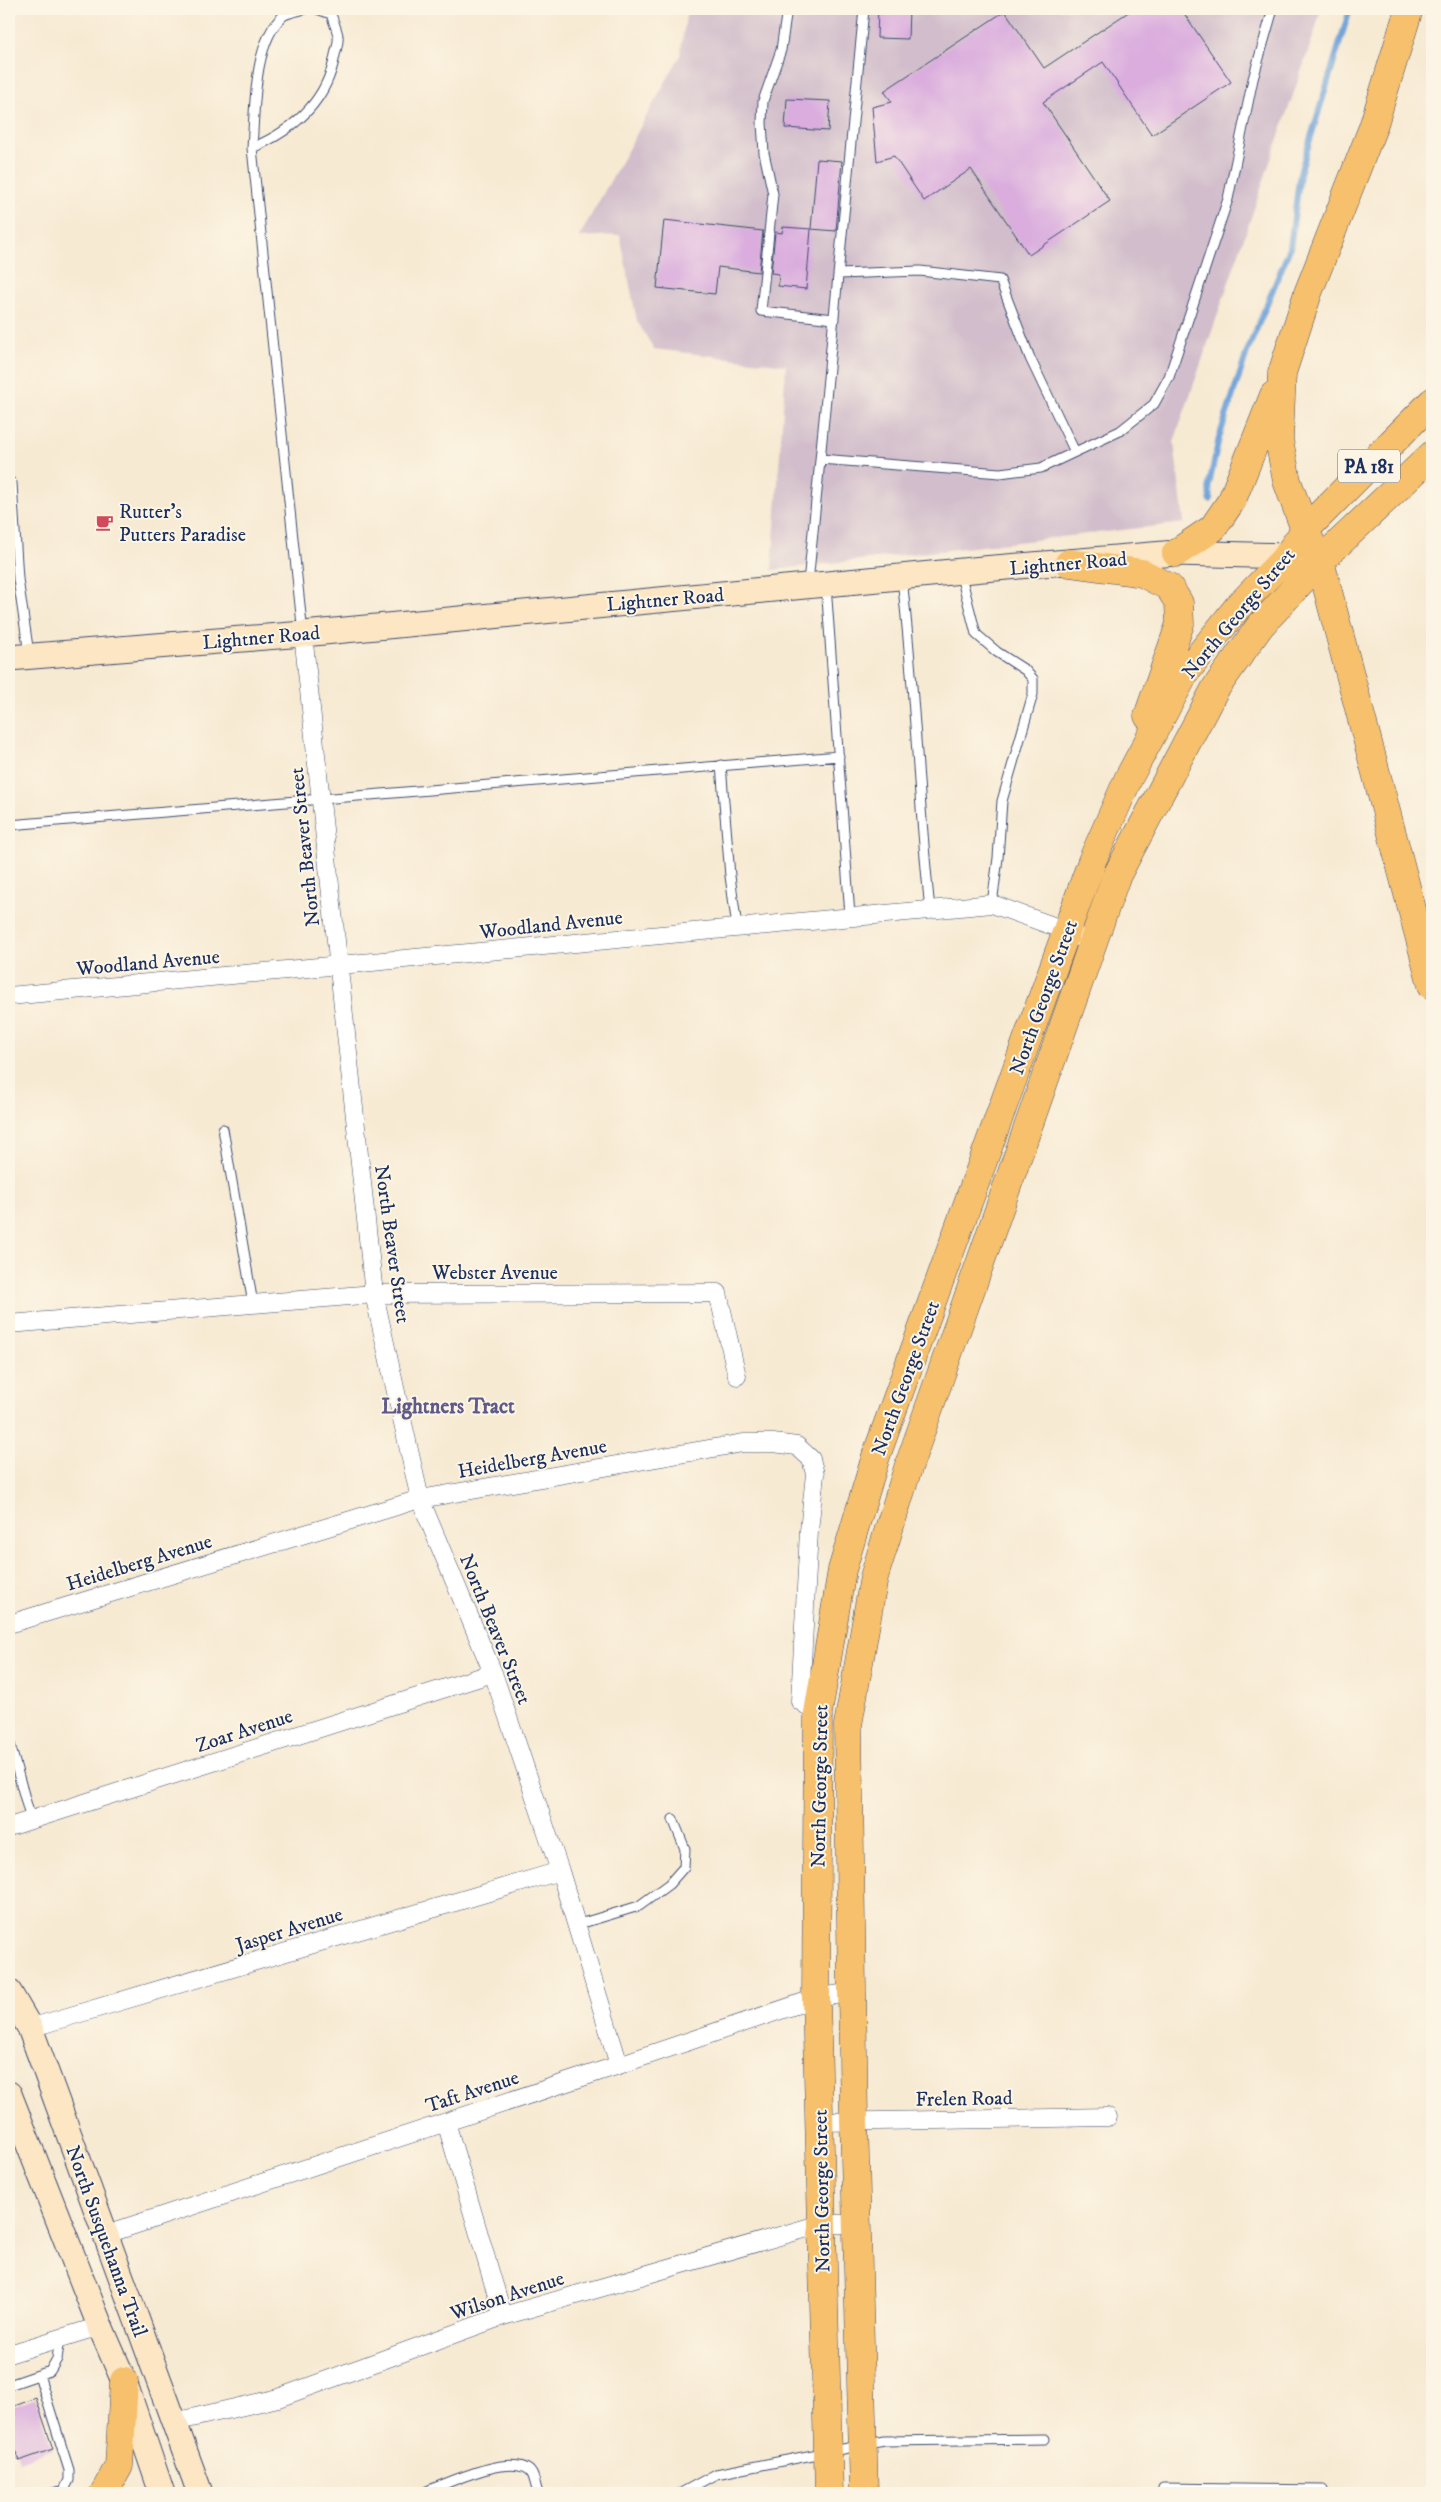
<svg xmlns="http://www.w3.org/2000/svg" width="1441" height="2502" font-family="'IM FELL DW Pica',serif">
<rect width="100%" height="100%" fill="#fcf5e5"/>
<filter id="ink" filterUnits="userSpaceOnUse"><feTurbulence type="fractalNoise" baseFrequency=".02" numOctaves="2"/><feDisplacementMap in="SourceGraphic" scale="10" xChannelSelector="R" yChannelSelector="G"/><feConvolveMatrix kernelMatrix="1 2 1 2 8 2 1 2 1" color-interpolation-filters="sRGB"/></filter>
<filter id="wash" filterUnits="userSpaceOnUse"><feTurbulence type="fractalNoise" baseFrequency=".0096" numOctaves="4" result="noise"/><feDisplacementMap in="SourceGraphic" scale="20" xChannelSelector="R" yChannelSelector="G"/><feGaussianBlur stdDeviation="1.12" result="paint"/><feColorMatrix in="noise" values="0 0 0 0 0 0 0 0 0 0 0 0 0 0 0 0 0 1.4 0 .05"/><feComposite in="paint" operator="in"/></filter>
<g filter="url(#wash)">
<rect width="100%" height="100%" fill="#f7ead3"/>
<path fill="#d1bdcb" d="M687,9H1321L1315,31L1174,442L1184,523L772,570L786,365L654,349L637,321L620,235L579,237L680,56Z"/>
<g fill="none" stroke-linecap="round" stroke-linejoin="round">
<path stroke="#6ba0d8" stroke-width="6" d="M1210,500L1209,485L1219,438L1247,352L1290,248L1300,173L1350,9"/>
</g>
<g id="blocks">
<path fill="#daadde" d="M878,9H909L908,39L877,38Z
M1133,9H1181L1231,82L1152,135L1103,62L1043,102L1110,201L1029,255L971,169L924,201L894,156L877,161L872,107L892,102L884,91L1005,11L1044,68Z
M787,99L830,101L828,131L785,128Z
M817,159L842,161L836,231L811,229Z
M664,220L763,231L759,272L718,267L715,294L657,288Z
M783,227L811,229L806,289L778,286L779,274L771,273L775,232L782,233Z
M36,2398L53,2449L19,2461L14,2447L9,2449V2408Z"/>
</g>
</g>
<g filter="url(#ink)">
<use href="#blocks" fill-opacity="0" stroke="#3c4b70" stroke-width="1"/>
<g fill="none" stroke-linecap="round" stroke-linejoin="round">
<defs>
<path id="lane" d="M787,9L781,50L763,101L762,123L764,153L773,194L761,311L834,319
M252,148C294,130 327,102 335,55C336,50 339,42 338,36C337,29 333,21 331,14L317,9
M839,274L920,271L1000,280L1030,358L1075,452
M820,459L1000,473L1041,468L1120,431L1154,404L1169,377L1228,199L1253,79L1273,9
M9,483H12L18,579L29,654
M960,572L976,634L997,652L1025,670L1033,679V694L1002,801L998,858L992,904
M902,579C915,689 918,800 930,909
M808,583L864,9
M826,585L850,916
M303,634L252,148C255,110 253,42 283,16C288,12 299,11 305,9
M721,765L730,876L737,927
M9,825L839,756
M223,1129L253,1304
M9,1741L31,1820
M576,1925L639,1906L669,1884L684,1867L685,1849L673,1819
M39,2375L69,2470V2480L64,2490L53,2493
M9,2385L50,2371L57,2359L60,2338
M422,2493C443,2485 517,2449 532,2474C535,2480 536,2488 538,2493
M681,2493L716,2474L884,2441L1045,2439
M1163,2493V2488L1323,2490V2493"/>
<path id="street" d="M303,634L374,1294L420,1499L493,1673L560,1871L619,2065
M9,996L992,904L1067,931L1091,943
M9,1324L374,1294L718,1293L737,1376
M9,1624L420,1499L743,1443H773L797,1446L811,1459L815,1474L809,1531L800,1701L818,1713
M9,1827L493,1673
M30,2028L560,1871
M446,2122L503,2316
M820,2122L1108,2117
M104,2235L619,2065L816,1998L853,1992
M9,2354L100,2326
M174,2422L278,2398L503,2316L821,2224H858"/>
<path id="secondary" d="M9,658L303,634L983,569L1176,553L1287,556L1320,561
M9,1992L30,2028L200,2493
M9,2094L100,2326L124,2381L162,2493"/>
<path id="primary" d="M1069,563L1142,573L1169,587L1179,603L1180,624L1148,716
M829,2493L816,1998L818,1713L842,1570L876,1456L1092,861L1129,777L1185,673L1237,608L1287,556L1305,530L1432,402
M864,2493L854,2120L848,1725L874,1577L908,1468L1116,877L1215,689L1260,626L1320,561L1432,455"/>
<path id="highway" d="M1409,9L1373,127L1308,293L1282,373L1279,440L1287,481L1305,530L1320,561L1432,985
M1176,553L1213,528L1232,500L1274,395
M104,2493L119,2466L124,2381"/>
</defs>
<use href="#lane" stroke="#3c4b70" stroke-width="11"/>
<use href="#street" stroke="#3c4b70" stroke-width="19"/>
<use href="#secondary" stroke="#3c4b70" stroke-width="27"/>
<use href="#primary" stroke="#3c4b70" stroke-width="29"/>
<use href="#highway" stroke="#3c4b70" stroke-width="29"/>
<use href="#lane" stroke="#fff" stroke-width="9"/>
<use href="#street" stroke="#fff" stroke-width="18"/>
<use href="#secondary" stroke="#fce6c4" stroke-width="25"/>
<use href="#primary" stroke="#f7c06c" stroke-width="28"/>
<use href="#highway" stroke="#f7c06c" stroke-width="28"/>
</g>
</g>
<defs>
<symbol id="cafe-bare" viewBox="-9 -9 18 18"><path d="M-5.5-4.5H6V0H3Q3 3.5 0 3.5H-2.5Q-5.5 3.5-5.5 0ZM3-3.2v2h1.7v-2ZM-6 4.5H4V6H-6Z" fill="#d1495b" stroke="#fcf5e5" stroke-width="2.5" paint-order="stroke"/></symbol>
</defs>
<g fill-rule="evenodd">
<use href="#cafe-bare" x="92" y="510" width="25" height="25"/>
</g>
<g text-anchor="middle" stroke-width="4" stroke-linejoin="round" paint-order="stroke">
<rect fill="#fcf5e5" stroke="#5e6a86" stroke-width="1" x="1338" y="449.5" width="62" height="33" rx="4"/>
<g font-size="19" font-weight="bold" fill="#1b2f5e">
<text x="1369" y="473">PA 181</text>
</g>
<g font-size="20" fill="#1b2f5e" stroke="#fcf5e5" text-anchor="start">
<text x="119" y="518">Rutter’s<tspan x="119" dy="23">Putters Paradise</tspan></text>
</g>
<g font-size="20" fill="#1b2f5e" stroke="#fcf5e5">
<text transform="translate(1068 563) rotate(-5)" y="7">Lightner Road</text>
<text transform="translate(665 599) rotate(-5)" y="7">Lightner Road</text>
<text transform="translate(1238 613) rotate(-50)" y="7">North George Street</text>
<text transform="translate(261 637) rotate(-5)" y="7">Lightner Road</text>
<text transform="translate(304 847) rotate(-96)" y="7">North Beaver Street</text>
<text transform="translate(551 924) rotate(-6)" y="7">Woodland Avenue</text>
<text transform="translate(148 962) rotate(-5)" y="7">Woodland Avenue</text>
<text transform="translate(1043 997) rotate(-70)" y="7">North George Street</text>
<text transform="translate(393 1244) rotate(82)" y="7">North Beaver Street</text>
<text x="495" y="1279">Webster Avenue</text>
<text transform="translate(905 1378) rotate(-70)" y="7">North George Street</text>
<text transform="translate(532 1458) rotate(-10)" y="7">Heidelberg Avenue</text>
<text transform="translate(139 1562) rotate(-17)" y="7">Heidelberg Avenue</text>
<text transform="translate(496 1629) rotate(68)" y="7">North Beaver Street</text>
<text transform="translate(244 1730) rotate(-18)" y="7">Zoar Avenue</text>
<text transform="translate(819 1786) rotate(-89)" y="7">North George Street</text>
<text transform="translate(289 1929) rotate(-17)" y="7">Jasper Avenue</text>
<text transform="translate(472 2091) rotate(-18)" y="7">Taft Avenue</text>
<text transform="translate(964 2098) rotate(-1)" y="7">Frelen Road</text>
<text transform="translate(821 2191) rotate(-91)" y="7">North George Street</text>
<text transform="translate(107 2241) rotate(70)" y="7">North Susquehanna Trail</text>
<text transform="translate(507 2295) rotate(-18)" y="7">Wilson Avenue</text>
</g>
<g font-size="21" font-weight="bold" fill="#5e5b8b" stroke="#fcf5e5">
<text x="448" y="1413">Lightners Tract</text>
</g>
</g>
<rect width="1441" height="2502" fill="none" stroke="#fcf5e5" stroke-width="30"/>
</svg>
